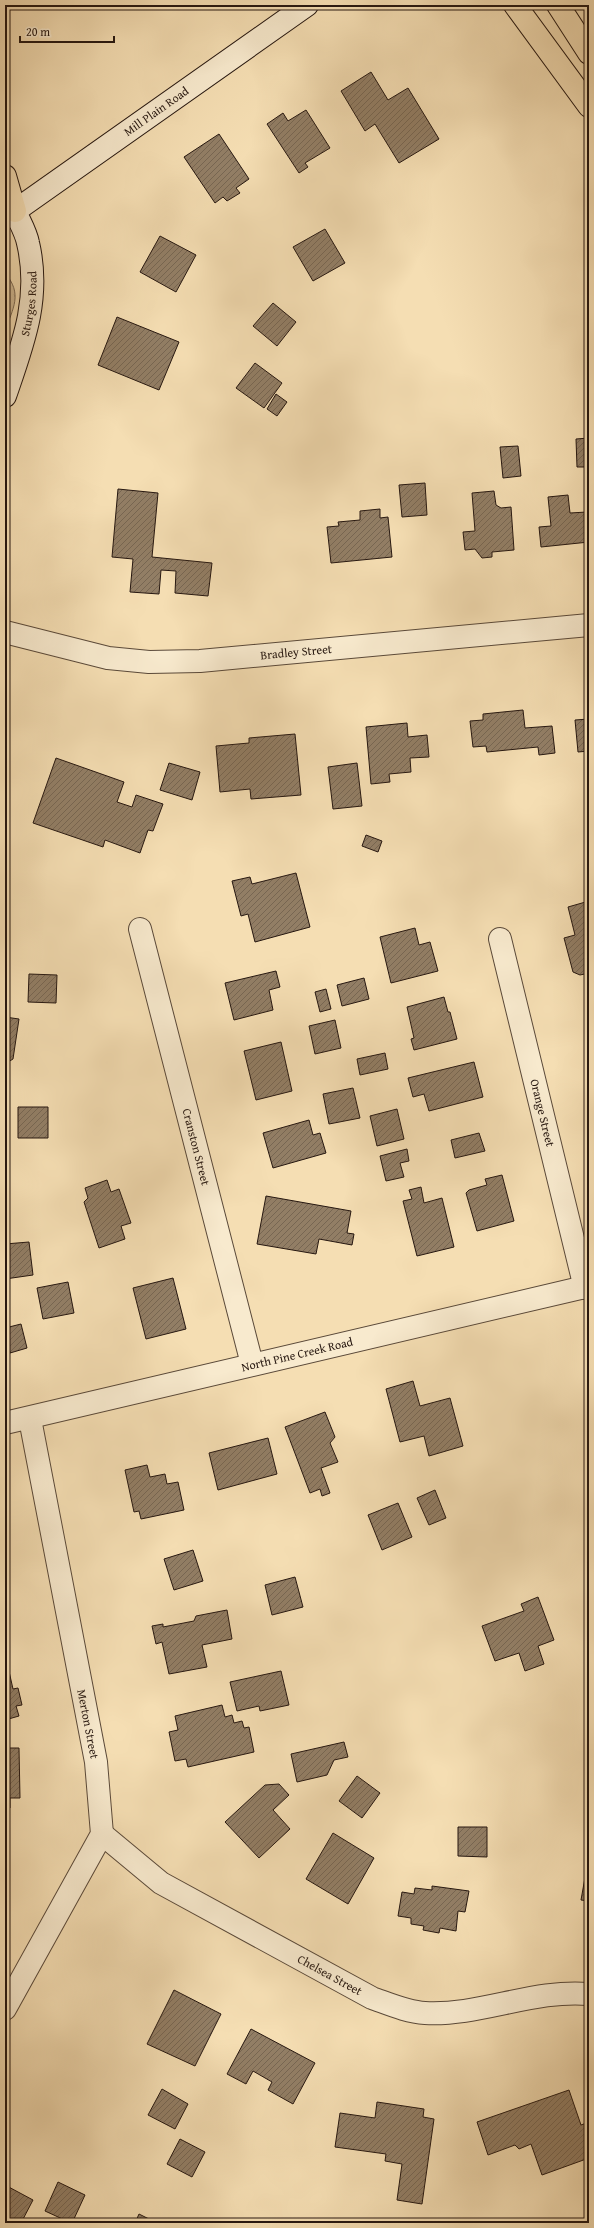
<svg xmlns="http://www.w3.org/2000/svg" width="594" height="2228" font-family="'Gentium Book Plus',serif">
<defs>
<pattern id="park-tufts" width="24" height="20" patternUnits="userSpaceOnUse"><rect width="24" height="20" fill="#d2bc97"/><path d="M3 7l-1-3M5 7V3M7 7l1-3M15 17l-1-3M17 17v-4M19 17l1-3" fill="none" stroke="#b4a181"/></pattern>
<pattern id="building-hatch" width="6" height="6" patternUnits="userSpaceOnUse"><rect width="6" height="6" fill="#927e65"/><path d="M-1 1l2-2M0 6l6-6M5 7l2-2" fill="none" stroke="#776652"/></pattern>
</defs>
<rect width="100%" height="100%" fill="#f5deb3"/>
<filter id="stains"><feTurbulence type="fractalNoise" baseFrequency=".005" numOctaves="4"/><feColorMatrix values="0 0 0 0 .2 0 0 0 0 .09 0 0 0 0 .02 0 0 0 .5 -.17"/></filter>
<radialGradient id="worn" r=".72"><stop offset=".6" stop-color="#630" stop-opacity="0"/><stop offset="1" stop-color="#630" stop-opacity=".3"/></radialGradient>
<path fill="url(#park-tufts)" stroke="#7c6a54" d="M5,273C23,294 13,308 5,331Z"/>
<path fill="url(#building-hatch)" stroke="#261710" d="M371,72L388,100L408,88L439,139L399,163L375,124L365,131L341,91Z
M306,110L330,148L305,163L308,167L299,173L267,124L283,113L288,121Z
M219,134L249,179L236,188L240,193L227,201L223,197L215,203L184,157Z
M325,229L345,263L313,281L293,247Z
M160,236L196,255L176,292L140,272Z
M273,303L296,322L277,346L253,326Z
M117,317L179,342L159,390L98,365Z
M255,363L282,383L264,408L236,388Z
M276,394L287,402L277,416L267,409Z
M589,438V467H577L576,439Z
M518,446L521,476L503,478L500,447Z
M425,483L427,515L402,517L399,485Z
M118,489L158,493L152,557L212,563L208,596L175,593L176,571L161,570L159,594L130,592L133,559L112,557Z
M494,491L496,505L501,508L511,507L514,550L492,552V557L482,558L475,549L465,550L463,532L475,531L472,493Z
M568,495L570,513L587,512L589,542L541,547L539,527L551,526L548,497Z
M380,509V518L388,517L392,557L331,563L327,527L339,526L338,522L360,520V511Z
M523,710L525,728L552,726L555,753L539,755L538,747L487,752L486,746L473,747L470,721L483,720V714Z
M589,719V751L578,752L575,720Z
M407,723L408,737L427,735L429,757L410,758L411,772L389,774L390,782L371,784L366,727Z
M295,734L301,795L251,799L250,789L220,792L216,746L249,743V738Z
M56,758L124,782L117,802L132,807L136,795L163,804L153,831L148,830L140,853L105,840L103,847L33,823Z
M169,763L200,772L192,800L160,790Z
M357,763L362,806L333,809L328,767Z
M366,835L382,841L378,852L362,846Z
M296,873L310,927L255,942L248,914L241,916L232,881L250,877L252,884Z
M589,901V973L580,975L573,972L564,938L575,935L568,907Z
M415,928L419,945L430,942L438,971L391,983L380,937Z
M276,971L280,987L269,990L273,1010L234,1020L225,983Z
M29,974L57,975L56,1003L28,1002Z
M364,978L369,999L342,1006L337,985Z
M326,989L331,1009L320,1012L315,992Z
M444,997L448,1012H450L457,1039L414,1050L411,1039L414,1038L407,1007Z
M5,1017L19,1019L13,1059L5,1064Z
M335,1020L341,1048L315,1054L309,1026Z
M281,1042L292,1091L256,1100L244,1051Z
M385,1053L388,1069L360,1075L357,1059Z
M474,1062L483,1097L429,1111L424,1094L413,1097L408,1078Z
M353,1088L360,1118L329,1124L323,1094Z
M18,1107H48V1138H18Z
M397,1109L404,1139L377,1146L370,1116Z
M309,1120L313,1135L320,1133L326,1153L273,1168L263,1133Z
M479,1133L485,1151L455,1158L451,1140Z
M407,1149L409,1161L400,1163L404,1177L386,1181L380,1156Z
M502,1175L514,1221L477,1231L466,1193L469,1190L487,1185L485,1179Z
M107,1180L111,1192L119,1189L131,1223L121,1226L125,1239L99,1248L84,1202L88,1198L85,1188Z
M421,1187L424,1203L442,1198L454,1247L417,1256L403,1201L412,1199L409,1190Z
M266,1196L351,1211L347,1233L354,1234L352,1245L319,1239L316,1254L257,1244Z
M29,1242L33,1275L5,1279V1244Z
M173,1278L186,1329L146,1339L133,1288Z
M68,1282L74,1313L43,1319L37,1288Z
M21,1324L27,1348L10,1353L5,1328Z
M413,1381L420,1406L450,1398L463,1446L429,1456L424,1436L400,1442L386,1389Z
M325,1412L335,1437L330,1443L338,1462L321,1468L330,1493L322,1496L320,1489L310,1493L285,1427Z
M268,1438L277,1474L218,1490L209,1453Z
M147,1465L150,1477L165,1474L167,1484L178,1482L184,1510L141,1519L139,1511L134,1512L125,1470Z
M435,1490L446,1518L429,1525L417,1498Z
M398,1503L412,1537L382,1550L368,1515Z
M193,1550L203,1581L174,1590L164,1559Z
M295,1577L303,1607L272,1615L265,1585Z
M538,1597L554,1640L538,1646L544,1664L525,1671L519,1653L495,1661L482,1626L524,1611L521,1604Z
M227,1610L232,1639L202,1645L207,1667L169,1674L162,1642L156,1644L152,1626L163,1624V1627L194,1621L196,1616Z
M6,1658L13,1689L18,1688L22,1705L16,1706L19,1716L5,1720Z
M281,1671L289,1705L260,1711L259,1706L237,1711L230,1682Z
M222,1705L225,1717L232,1715L234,1723L242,1721L244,1728L249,1727L254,1752L188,1767L186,1759L175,1761L169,1732L178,1730L175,1716Z
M344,1742L348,1757L334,1760L327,1775L297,1782L291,1754Z
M5,1748H19L20,1798H10V1808H5Z
M357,1776L380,1793L362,1818L339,1801Z
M279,1784L289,1795L273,1810L290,1829L259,1858L225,1822L265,1785Z
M458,1827H487V1857L458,1856Z
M333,1833L374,1858L348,1904L306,1879Z
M586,1872L589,1873V1901L581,1900Z
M432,1886L469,1891L465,1912L458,1911L456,1931L440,1928L439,1933L423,1930L424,1926L411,1924V1918L398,1916L402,1892L414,1894L415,1888L432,1890Z
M174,1990L221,2014L195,2066L147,2044Z
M251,2029L315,2063L293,2104L268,2090L272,2082L253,2071L246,2084L227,2074Z
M162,2089L188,2104L175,2129L148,2115Z
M569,2090L581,2125L589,2122V2158L542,2175L531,2144L519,2149L515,2145L488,2155L477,2122Z
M377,2102L424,2109L423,2117L434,2119L422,2204L397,2200L402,2164L385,2161L386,2154L335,2147L340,2113L375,2118Z
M180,2139L205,2152L192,2177L167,2164Z
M58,2182L85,2195L73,2221L69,2222L45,2211Z
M5,2185L33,2200L21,2223H5Z
M139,2214L157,2223H135Z"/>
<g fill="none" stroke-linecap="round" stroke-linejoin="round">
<defs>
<g id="minor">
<path id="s1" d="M5,632L108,658L149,662L200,661L589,625"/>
<path id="s2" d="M140,929L252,1364"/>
<path id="s3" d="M500,939L585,1288"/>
<path id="s4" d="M5,1423L589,1286"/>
<path id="s5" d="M102,1834L161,1883L372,1998C389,2004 407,2012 425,2013C480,2016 534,1989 589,1994"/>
<path d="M5,2009L102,1834L96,1762L30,1419"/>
</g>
<g id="secondary">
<path id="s6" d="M5,218L307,5"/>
<path id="s7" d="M5,396C23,344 41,298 28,243C26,232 19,221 15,211"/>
</g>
<path id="motorway" d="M515,5L589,106
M558,5L589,53
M5,176L15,211"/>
</defs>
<use href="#minor" stroke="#5a4939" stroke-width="24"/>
<use href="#secondary" stroke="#261710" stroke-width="24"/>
<use href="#motorway" stroke="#261710" stroke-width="24"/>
<use href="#minor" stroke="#f8eace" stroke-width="22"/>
<use href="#secondary" stroke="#f8eace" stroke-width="22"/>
<use href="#motorway" stroke="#f5deb3" stroke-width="22"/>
</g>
<g text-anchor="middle" stroke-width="3" stroke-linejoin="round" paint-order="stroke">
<g font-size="12" fill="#261710" stroke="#f8eace">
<text dy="4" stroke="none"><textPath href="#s6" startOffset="185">Mill Plain Road</textPath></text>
<text dy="4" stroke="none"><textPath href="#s7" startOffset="96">Sturges Road</textPath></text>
<text dy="4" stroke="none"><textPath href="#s1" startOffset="295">Bradley Street</textPath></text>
<text dy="4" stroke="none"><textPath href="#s3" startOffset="179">Orange Street</textPath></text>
<text dy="4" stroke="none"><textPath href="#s2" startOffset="225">Cranston Street</textPath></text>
<text dy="4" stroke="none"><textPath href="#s4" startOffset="300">North Pine Creek Road</textPath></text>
<text transform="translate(88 1724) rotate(79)" y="4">Merton Street</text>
<text dy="4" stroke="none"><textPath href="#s5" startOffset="269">Chelsea Street</textPath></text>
</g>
</g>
<rect width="594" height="2228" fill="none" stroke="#f5deb3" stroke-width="20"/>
<rect x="6" y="6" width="582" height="2216" fill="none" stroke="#261710" stroke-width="2"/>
<rect x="10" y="10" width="574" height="2208" fill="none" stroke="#261710"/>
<path d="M20 36v6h94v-6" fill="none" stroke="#261710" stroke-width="2"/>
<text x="26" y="36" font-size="12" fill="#261710" stroke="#f8eace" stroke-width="3" paint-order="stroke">20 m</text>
<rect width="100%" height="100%" filter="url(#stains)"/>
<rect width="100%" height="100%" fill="url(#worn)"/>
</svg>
